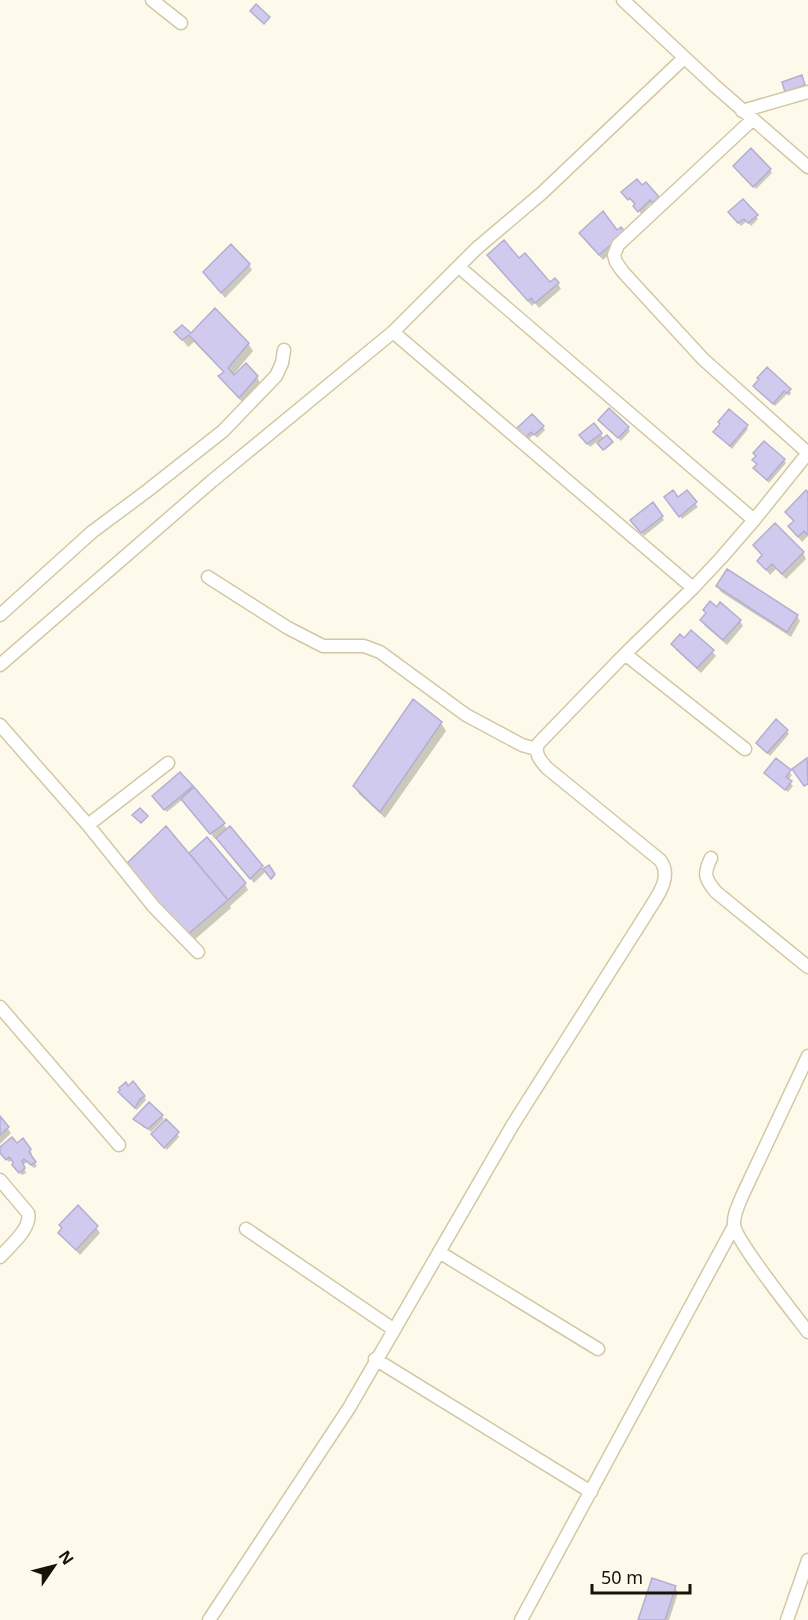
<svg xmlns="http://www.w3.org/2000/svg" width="808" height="1620" font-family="'Noto Sans',sans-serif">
<rect width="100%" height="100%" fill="#fefaeb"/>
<path fill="#0003" d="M803,81L806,89L789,95L787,91Z
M737,170H770L772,173L756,189Z
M625,196L658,198L660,201L655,205L652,202L641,214L636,205Z
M732,216H756L758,219L751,226L747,221L741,226Z
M617,232L627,238L603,260L584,239Z
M519,260L550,285L558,284L561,289L539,308L535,303L532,306L493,261Z
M249,265L252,270L225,298L204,272Z
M176,332L248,343L253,351L233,375L257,377L261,385L245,405L225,384L220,376L224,373L194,342L188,347Z
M755,386L789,390L791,393L789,396L787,394L775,406Z
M600,420L628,428L630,431L621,441Z
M746,426L748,429L732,449L715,432Z
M543,427L545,430L537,438L534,434L527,441L520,433Z
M600,433L604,439L607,437L612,444L605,450L598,441L590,447L583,438Z
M754,460H784L786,463L769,483L757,472L755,468L758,465Z
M686,492L698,507L682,519L668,501L678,499Z
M808,494V536L802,542L790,527L794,522L787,512Z
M662,517L664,520L644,536L634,524Z
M755,545L803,553L806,559L786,579L776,569L770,575L759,561L763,556Z
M717,586L797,616L800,621L791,637L721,592Z
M702,621H740L743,626L727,645L705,626Z
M685,640L712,651L716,656L701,673L676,650L673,644Z
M441,723L446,731L385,818L359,794L354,786Z
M787,731L789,734L770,756L757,743Z
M776,760L792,775L788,780L793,786L788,792L766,773Z
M191,787L263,870L268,867L275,876L272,879L266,871L254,883L217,837L215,839L183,799L167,812L155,800Z
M191,853L245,884L248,890L230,906L231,908L192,942L131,873L193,860L194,859Z
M120,1093L144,1096L146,1100L137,1110Z
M162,1116L164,1119L151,1132L147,1128H144L135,1119Z
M0,1118L11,1133L0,1144Z
M177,1133L179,1137L167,1150L155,1138Z
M0,1149L30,1150L32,1154L30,1156L37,1166L34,1168L27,1162L23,1165L26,1173L22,1175L16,1168L15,1163L12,1160L9,1162L0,1152Z
M96,1227L100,1233L80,1255L60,1233L63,1229Z
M675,1587L678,1593L669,1620H640Z"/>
<path fill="#d0caee" stroke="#b4aed1" stroke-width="1.5" d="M256,4L270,17L264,24L250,11Z
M802,75L805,85L785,92L782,82Z
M751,148L771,169L753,187L733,166Z
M637,179L642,185L646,182L659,197L652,203L650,200L638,212L633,206L635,204L630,198L628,200L621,192Z
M743,199L758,215L748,223L744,219L738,223L728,212Z
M603,211L617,230L621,227L625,232L599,255L579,233Z
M504,240L519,258L525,253L550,282L555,278L559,283L535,303L531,298L528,301L487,255Z
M231,244L250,264L221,293L203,272Z
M215,308L249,343L228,368L234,375L246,363L258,376L239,398L218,376L224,372L189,335L182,340L174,332L182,325L191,333Z
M767,367L791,389L787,393L784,391L773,404L753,386L759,379L757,378Z
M609,408L629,427L618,438L598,420Z
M729,409L748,425L730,446L713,432L720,424L718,422Z
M532,414L544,426L534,435L531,432L525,438L516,429Z
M594,423L602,433L587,444L579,435Z
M607,435L613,442L603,450L597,443Z
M764,441L785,459L767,480L753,468L757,464L752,460L756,456L753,453Z
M673,490L678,497L687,490L697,502L679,517L664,497Z
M806,490L808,492V535L804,531L798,537L788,526L794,521L785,512Z
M653,502L663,516L641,533L630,520Z
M775,523L804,552L782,574L772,564L766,570L757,561L762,555L753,545Z
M727,569L798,615L787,632L716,586Z
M710,601L717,607L720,602L741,620L723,640L700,620L706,613L703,610Z
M691,630L714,650L697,668L671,644L680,634L684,638Z
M413,699L442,722L380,812L353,786Z
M776,719L788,730L767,753L756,743Z
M776,758L791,770L786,777L792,781L785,790L764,773Z
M807,758L808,784L804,786L792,769Z
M180,772L193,786L164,810L152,796Z
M194,787L225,823L210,834L181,799Z
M140,808L148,816L141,823L132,815Z
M166,826L228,900L187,935L125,865Z
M230,826L263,866L250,879L216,838Z
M207,837L246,883L228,900L189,853Z
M269,865L275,874L271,879L263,869Z
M133,1081L145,1096L140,1099L135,1108L118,1092L120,1090L119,1088L126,1082L128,1086Z
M149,1102L163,1115L148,1129L133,1119Z
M0,1116L9,1127L0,1135Z
M166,1119L179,1132L164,1148L151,1134Z
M12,1137L17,1143L23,1138L31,1149L29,1152L36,1162L31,1165L24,1159L22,1161L25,1168L19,1173L12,1165L13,1162L9,1157L6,1160L0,1153V1147Z
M78,1205L98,1226L76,1250L58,1233L62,1228L59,1225Z
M652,1578L676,1586L665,1620H638Z"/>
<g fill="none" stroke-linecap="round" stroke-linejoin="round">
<defs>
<path id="minor" d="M152,0L181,23
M623,0L715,86L808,167
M742,111L808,92
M752,120L618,245L614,255L616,262L623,272L703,359L808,453
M459,267L754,520
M393,332L693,588
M208,577L288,628L323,646H364L380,652L466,715L522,745L536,749
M0,615L92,532L147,491L223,431L276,376L282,363L284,350
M625,654L745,749
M0,665L212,481L393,332L477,248L542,193L684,58
M0,725L88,825L154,907L198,952
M88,825L168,763
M711,858C703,874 705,879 716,892L808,967
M0,1007L119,1145
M808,1056L743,1194C739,1204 733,1215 734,1225C736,1241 795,1315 808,1332
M0,1180L28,1213C32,1228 9,1247 0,1257
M246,1229L393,1329
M439,1252L598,1349
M375,1359L591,1492
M209,1620L349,1408L512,1126L645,916C655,899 674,878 660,860L547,768C541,761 534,754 538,744L625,654L693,588L722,557L754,520L808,453
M521,1620L734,1226
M787,1620L808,1560"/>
</defs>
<use href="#minor" stroke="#d3c8a4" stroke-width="15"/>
<use href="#minor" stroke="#fff" stroke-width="12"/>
</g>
<g transform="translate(54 1566) rotate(55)" stroke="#fefaeb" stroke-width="4.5" paint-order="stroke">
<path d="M0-4.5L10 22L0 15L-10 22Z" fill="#181307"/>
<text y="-9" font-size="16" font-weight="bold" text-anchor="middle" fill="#181307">N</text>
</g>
<path d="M592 1584v9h98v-9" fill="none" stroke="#181307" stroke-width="3"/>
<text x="601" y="1584" font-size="18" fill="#181307" stroke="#fefaeb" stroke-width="4.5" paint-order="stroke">50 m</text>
</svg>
